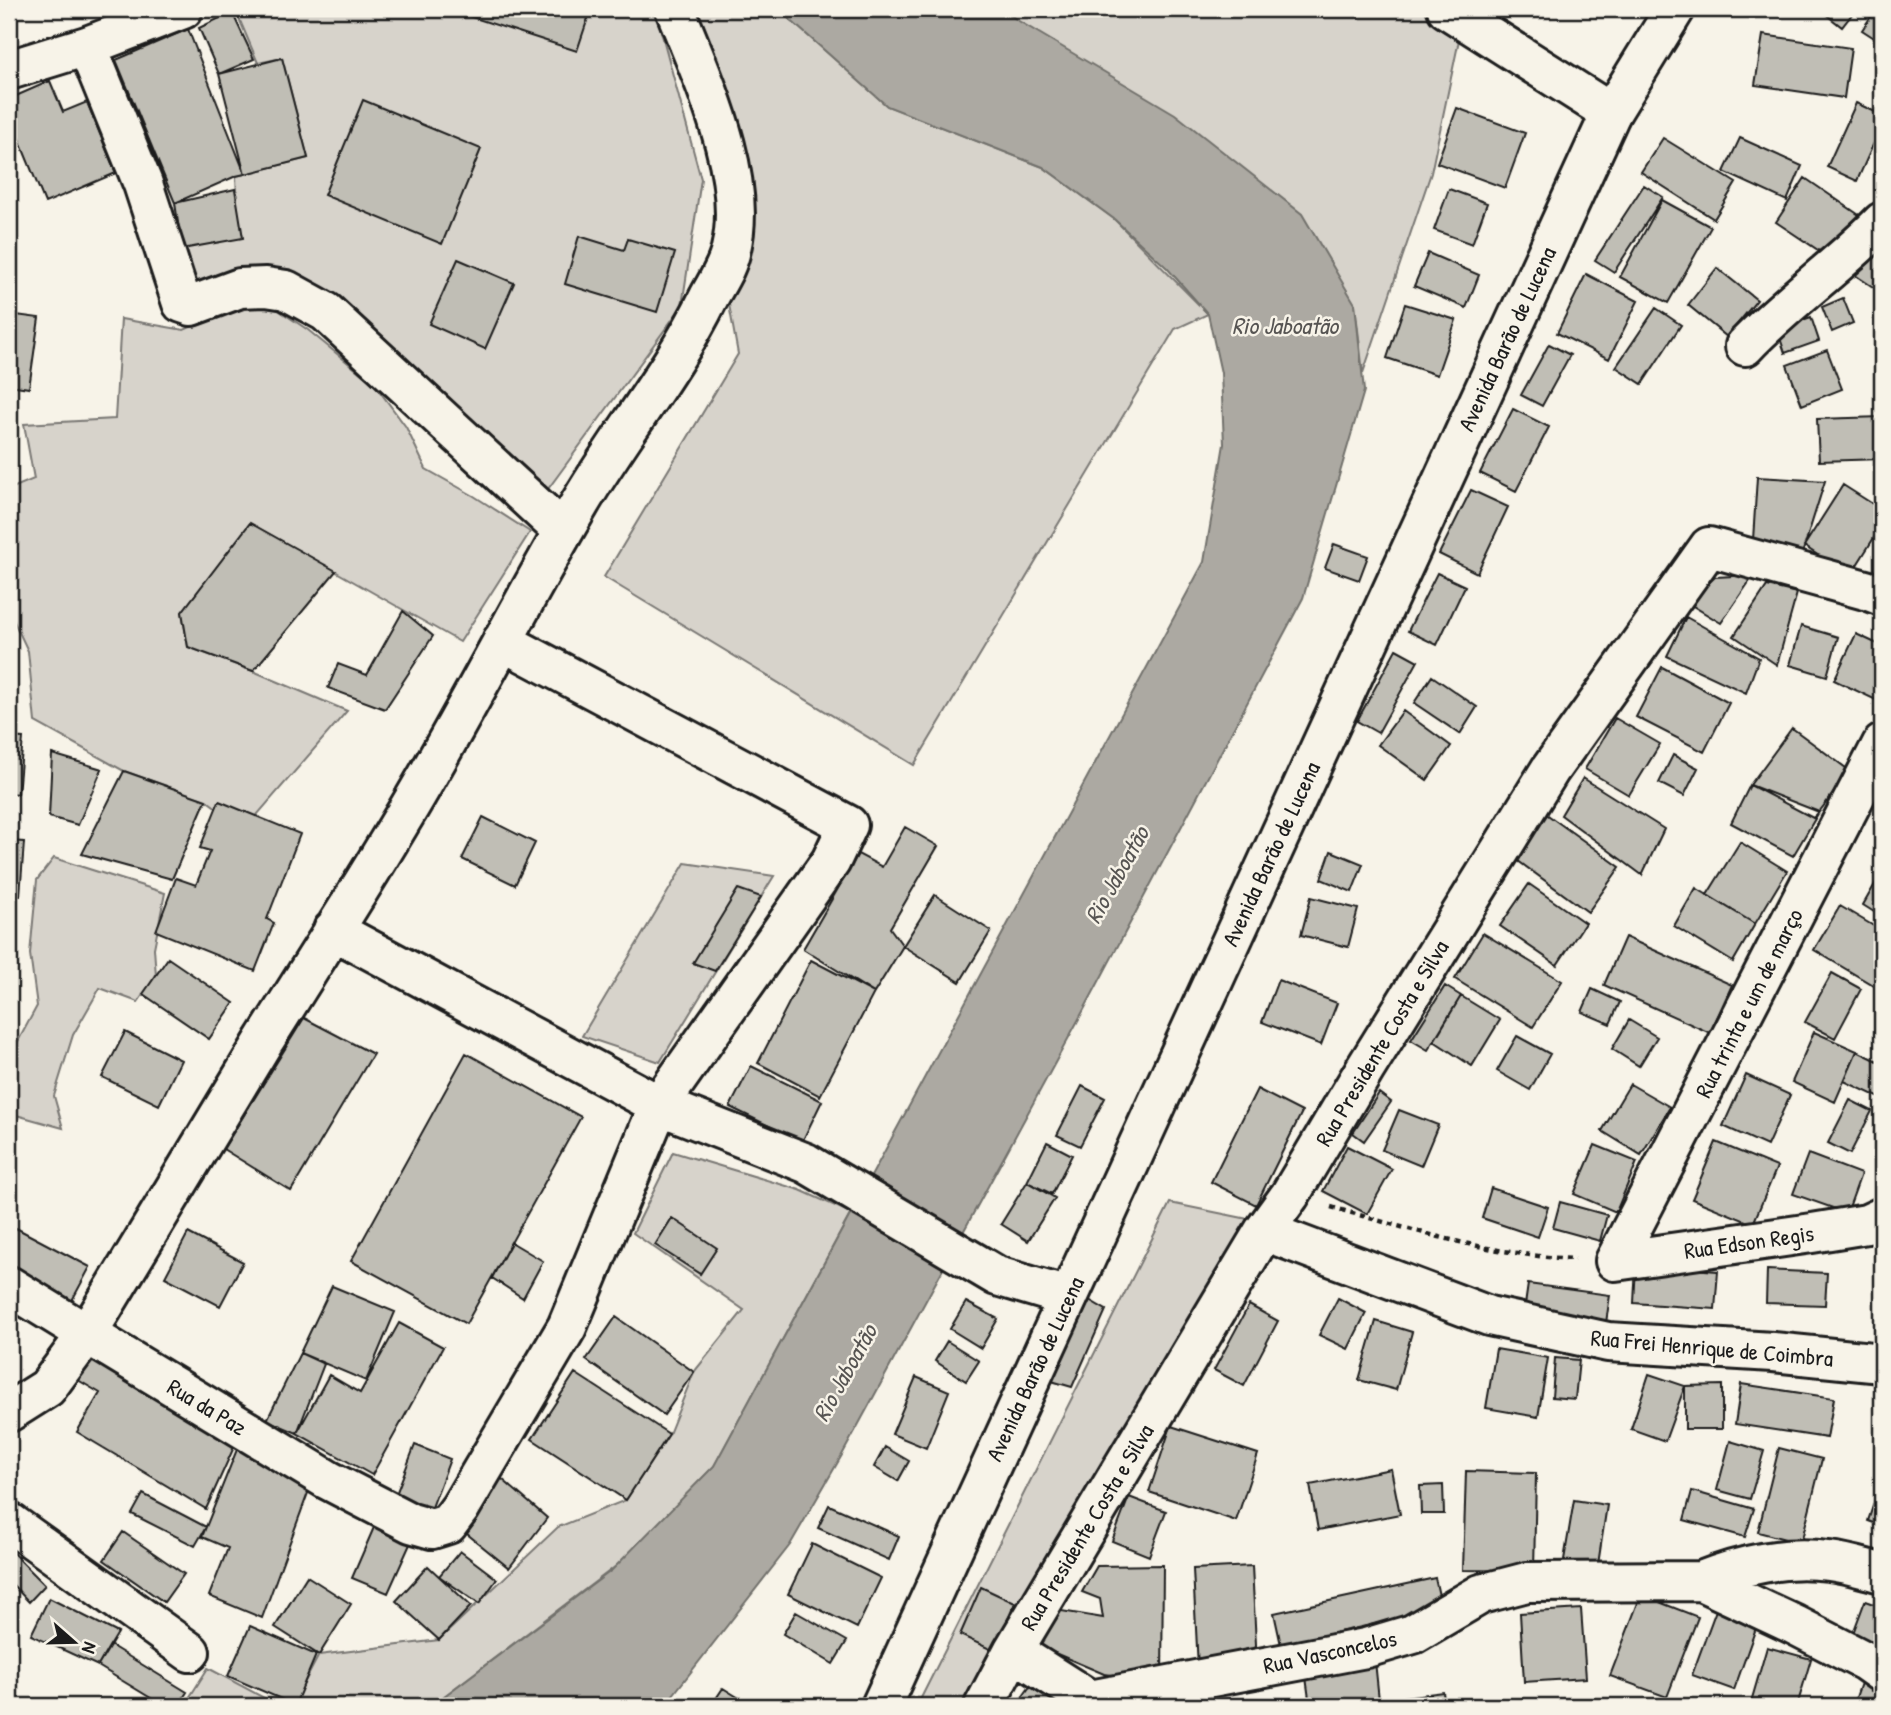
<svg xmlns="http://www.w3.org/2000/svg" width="1891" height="1715" font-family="'Patrick Hand',sans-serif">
<rect width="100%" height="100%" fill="#f7f3e8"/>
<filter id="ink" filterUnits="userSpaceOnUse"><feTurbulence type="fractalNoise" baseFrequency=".0143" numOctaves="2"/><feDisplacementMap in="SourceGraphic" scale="14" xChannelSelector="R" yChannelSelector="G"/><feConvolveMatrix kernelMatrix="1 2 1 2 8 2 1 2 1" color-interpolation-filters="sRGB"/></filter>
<g filter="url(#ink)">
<path fill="#d7d3cb" stroke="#7a7874" stroke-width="2" d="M235,9H652L658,20L701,179L682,306L548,489L419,372L297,280L195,285L182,249L237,199L236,176L308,158L282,58L258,63Z
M689,9H778L887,106L1043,167L1114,219L1208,314L1175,329L914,765L604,577L738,354L728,299L755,215L727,89Z
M1003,9H1421L1460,35L1431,173L1363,373L1355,304Z
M259,297L308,330L375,385L406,427L426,469L474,496L530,532L460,642L250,523L182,612L188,647L253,671L347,711L245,829L206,800L124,771L35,722L28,651L9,611V492L10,489L34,479L24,424L115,419L121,319L184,330Z
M54,858L165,893L154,948L156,976L138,1002L100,988L73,1035L54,1096L63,1128L9,1113V1058L37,1006L30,954L37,880Z
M685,863L774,876L660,1062L582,1036Z
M673,1152L800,1190L851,1213L714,1466L620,1563L431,1706H292L319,1655L439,1640L558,1527L626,1500L669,1434L694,1372L744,1310L633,1233Z
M1170,1203L1248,1219L979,1706H917Z
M208,1668L279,1706H184Z"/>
<path fill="#aca9a2" stroke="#72716c" stroke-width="2" d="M778,9H1003L1017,20L1175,114L1302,214L1355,304L1364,391L1303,598L1087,1004L842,1455L790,1545L669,1700L657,1706H431L612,1570L714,1466L1204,562L1224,444L1221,373L1208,314L1167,268L1114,219L1043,167L887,106Z"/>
<path fill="#c0beb5" stroke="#1c1c1c" stroke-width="2" d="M447,9H591L577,51Z
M1819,9H1856L1842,27Z
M1876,9H1882V43L1862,30Z
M232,12L254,59L219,74L199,28Z
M188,29L245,174L236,176L175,203L116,60Z
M1763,35L1851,48L1844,98L1755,85Z
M282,58L308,158L245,174L219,74Z
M50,81L63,112L87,102L116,173L45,203L9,115V99Z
M363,100L481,149L442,244L324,195Z
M1856,103L1882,115V125L1857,181L1827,167Z
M1457,108L1525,133L1505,188L1437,163Z
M1663,138L1736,183L1714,219L1641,172Z
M1740,138L1802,166L1787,201L1724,172Z
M1805,178L1865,219L1836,262L1776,222Z
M1644,185L1663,197L1614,272L1595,260Z
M235,189L243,238L182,249L175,203Z
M1449,189L1487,203L1472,244L1434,230Z
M1662,200L1711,227L1668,303L1620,277Z
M579,236L624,250L628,239L675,253L657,312L565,284Z
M1878,238L1882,241V293L1855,275Z
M1428,253L1479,275L1466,308L1414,286Z
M458,259L514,283L485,349L429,324Z
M1717,268L1757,300L1727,337L1688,305Z
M1586,274L1638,301L1609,359L1557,333Z
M1843,298L1853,323L1832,332L1822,307Z
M1405,304L1456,320L1437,375L1387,358Z
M1656,308L1681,325L1642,384L1616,367Z
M9,314L39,318L29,388L9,385Z
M1811,317L1819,341L1785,353L1777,329Z
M1549,344L1570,355L1542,406L1521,395Z
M1827,350L1842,389L1802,405L1787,365Z
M1513,409L1549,427L1516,491L1480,473Z
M1882,417V459L1819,461L1817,419Z
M1757,477L1825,481L1802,554L1753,540Z
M1843,485L1882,510V525L1850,576L1804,546Z
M1471,490L1508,507L1477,573L1439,554Z
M250,523L336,571L253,671L188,647L182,612Z
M1334,544L1368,556L1359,580L1325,568Z
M1437,573L1465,586L1437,645L1408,631Z
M1754,575L1721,623L1688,603L1715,577Z
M1767,586L1797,593L1777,665L1734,636Z
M403,611L433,636L385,709L328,688L338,664L367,675Z
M1686,617L1759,658L1746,693L1667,656Z
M1801,626L1838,637L1827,676L1790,665Z
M1856,634L1882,646V692L1878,701L1834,680Z
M1396,649L1418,661L1378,733L1357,721Z
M1662,667L1729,703L1704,752L1636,717Z
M1432,676L1477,707L1460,734L1414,703Z
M1403,711L1451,746L1427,780L1378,745Z
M1615,718L1660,744L1629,795L1585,769Z
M1792,728L1850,771L1819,812L1750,785Z
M9,737L23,738L18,794L9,793Z
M52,754L102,769L78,825L49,817Z
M1673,755L1698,768L1684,796L1659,783Z
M124,771L206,800L172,879L82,854Z
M1583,778L1664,829L1642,875L1561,815Z
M1750,785L1813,818L1819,812L1793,856L1731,823Z
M219,801L300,834L267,919L274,923L255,971L156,931L176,878L196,885L210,851L200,848Z
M1545,813L1620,867L1588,912L1514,858Z
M483,817L535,843L515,885L462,859Z
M905,827L938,846L890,928L903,946L874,993L803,949L858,854L882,867Z
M9,841L24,842L20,896L9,895Z
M1740,842L1787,871L1755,924L1707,895Z
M1331,851L1363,864L1352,892L1321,879Z
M1882,872V917L1863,905Z
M1529,884L1585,923L1557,965L1500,926Z
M1696,888L1755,924L1733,962L1674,926Z
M738,889L761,897L715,971L693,963Z
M935,895L991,931L960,982L903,946Z
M1311,897L1358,909L1348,947L1301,935Z
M1840,906L1882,931V976L1876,987L1814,950Z
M1483,933L1562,981L1533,1027L1455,979Z
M1625,937L1732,985L1710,1033L1604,985Z
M9,956L17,959L9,978Z
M168,958L234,1003L209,1039L143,994Z
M811,960L874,993L820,1096L758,1063Z
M1832,973L1861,989L1835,1038L1805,1022Z
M1278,980L1337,1003L1321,1045L1262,1022Z
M1445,986L1461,996L1428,1050L1411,1040Z
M1592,989L1620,1002L1610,1024L1582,1012Z
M1461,996L1500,1020L1472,1066L1434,1041Z
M304,1018L373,1054L291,1191L223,1149Z
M1629,1020L1657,1037L1639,1066L1612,1049Z
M125,1032L181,1060L159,1105L102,1077Z
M1814,1032L1857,1051L1835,1102L1792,1082Z
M1517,1036L1550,1054L1530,1090L1497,1071Z
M1857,1051L1882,1063V1099L1844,1081Z
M466,1053L581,1117L466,1324L351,1261Z
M751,1066L822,1101L802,1142L730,1107Z
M1746,1075L1790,1095L1767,1146L1723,1126Z
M1630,1084L1670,1107L1641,1155L1602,1131Z
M1082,1086L1105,1098L1080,1146L1057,1135Z
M1257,1089L1302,1112L1256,1205L1211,1182Z
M1379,1093L1391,1102L1364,1141L1353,1133Z
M1850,1100L1872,1111L1850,1154L1828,1143Z
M1399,1110L1438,1125L1421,1166L1382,1150Z
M1882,1113V1137L1874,1134Z
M1047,1142L1072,1155L1052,1194L1027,1182Z
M1716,1142L1777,1167L1753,1224L1692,1199Z
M1595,1145L1637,1162L1616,1212L1574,1194Z
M1347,1146L1392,1169L1367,1214L1323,1191Z
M1808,1154L1861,1174L1847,1213L1793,1194Z
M9,1182L15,1185L9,1198Z
M1027,1182L1055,1198L1028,1241L1001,1224Z
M1491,1188L1548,1207L1538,1237L1482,1218Z
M1560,1202L1607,1215L1600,1241L1553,1228Z
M672,1218L717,1248L700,1274L655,1245Z
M16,1228L90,1267L68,1308L9,1276V1241Z
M188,1233L243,1262L220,1306L165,1277Z
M511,1242L543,1261L523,1298L492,1278Z
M1636,1265L1718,1271L1715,1309L1634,1303Z
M1767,1270L1827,1273L1825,1305L1766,1303Z
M1528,1284L1610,1295L1606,1323L1524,1312Z
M332,1286L395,1312L366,1381L300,1353Z
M1084,1297L1106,1310L1072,1387L1048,1380Z
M1338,1298L1366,1313L1348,1349L1319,1335Z
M966,1302L998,1319L981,1348L950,1329Z
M1249,1305L1278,1321L1244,1386L1214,1370Z
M616,1317L694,1372L664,1415L586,1360Z
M1376,1321L1412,1332L1396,1390L1359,1380Z
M399,1323L443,1347L372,1475L297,1433L329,1375L360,1393Z
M947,1341L979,1361L966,1381L935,1361Z
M96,1349L239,1436L206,1509L77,1432L100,1393L78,1380Z
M1496,1349L1548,1358L1538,1417L1486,1408Z
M300,1353L324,1364L297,1433L267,1420Z
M1555,1358L1579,1360L1575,1399L1552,1397Z
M575,1373L669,1434L626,1500L532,1439Z
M1649,1374L1685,1386L1665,1441L1631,1429Z
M916,1377L949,1391L926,1448L892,1434Z
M1741,1384L1834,1398L1827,1438L1735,1424Z
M1722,1385V1429H1685V1386Z
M1171,1426L1258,1454L1236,1521L1149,1492Z
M1730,1441L1764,1451L1750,1499L1717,1490Z
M240,1442L312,1482L262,1618L209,1596L228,1548L202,1537Z
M415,1445L450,1459L431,1510L395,1497Z
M885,1447L909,1461L898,1481L874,1467Z
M1779,1448L1822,1459L1801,1543L1758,1532Z
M1391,1469L1400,1514L1318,1530L1310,1485Z
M1466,1471L1536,1473L1534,1571L1463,1570Z
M494,1472L547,1518L509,1568L461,1529Z
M1882,1479V1526L1868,1521Z
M1443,1485L1444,1514H1421L1420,1486Z
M1692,1491L1754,1509L1745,1537L1684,1520Z
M143,1494L206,1527L195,1546L132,1514Z
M1129,1497L1166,1511L1149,1556L1112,1541Z
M1574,1500L1607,1505L1597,1571L1563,1566Z
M829,1505L899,1536L889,1560L818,1528Z
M378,1518L415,1533L388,1593L352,1578Z
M123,1532L184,1574L164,1602L104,1560Z
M812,1544L881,1578L857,1628L788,1594Z
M9,1549L45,1585L29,1602L9,1581Z
M460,1551L497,1579L479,1604L439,1576Z
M1163,1565L1162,1681L1104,1674L1036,1645L1056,1610L1103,1618L1100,1599L1082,1592L1097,1566Z
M428,1566L471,1606L439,1640L396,1601Z
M1252,1566L1257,1664L1198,1668L1193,1569Z
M307,1576L351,1604L319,1655L275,1627Z
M1435,1578L1442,1609L1281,1645L1274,1613Z
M981,1587L1015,1603L994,1651L960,1635Z
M1641,1595L1698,1617L1667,1697L1610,1676Z
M49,1598L118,1633L98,1666L31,1635Z
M1865,1601L1882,1607V1647L1852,1636Z
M1581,1609L1586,1678L1524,1682L1520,1613Z
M1716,1610L1757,1625L1734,1690L1692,1675Z
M796,1612L847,1641L833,1664L783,1634Z
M250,1626L316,1655L295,1705L228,1676Z
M110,1645L187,1692L178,1706H164L98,1666Z
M1767,1647L1811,1659L1797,1706H1764L1751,1702Z
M1375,1661L1379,1700L1334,1706H1310L1305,1670Z
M1861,1683L1882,1691V1706H1853Z
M1031,1685L1062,1706H1016Z
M723,1688L752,1706H711Z
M1443,1692L1445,1706H1334L1379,1700Z"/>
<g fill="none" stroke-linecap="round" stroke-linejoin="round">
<defs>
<path id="minor" d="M1447,9L1611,113
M87,46L143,184L182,303L191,306L240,288L266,287L286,290L326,312L563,531
M9,70L87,46L183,9
M1745,346C1788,301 1839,266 1882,222
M502,641L848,825L831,861L659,1105L567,1327L460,1508L448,1524L432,1529L411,1523L328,1480L87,1334C146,1236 205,1138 264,1041C310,968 357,895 401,821C463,719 516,612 576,510C618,437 672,373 709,297C717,282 728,266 731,249C749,175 702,78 675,9
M333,930L659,1105L806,1163L997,1276L1068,1297
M1264,1231L1489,1316L1608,1342L1773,1352L1882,1363
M1615,1261L1882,744
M1615,1261L1812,1233L1867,1224L1882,1217
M9,1286L87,1334L47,1388L9,1412
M9,1522L190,1652
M1701,1581C1742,1565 1784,1555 1829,1561C1847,1563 1865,1569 1882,1573
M1013,1651L1090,1700L1366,1648L1413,1634L1481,1594L1527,1582L1701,1581L1795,1625L1865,1661L1882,1673
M984,1706L1013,1651L1264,1231L1290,1195L1365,1069L1550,770L1709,547L1869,591L1882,596"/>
<path id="major" d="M881,1706L1611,113L1675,9"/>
</defs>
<use href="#minor" stroke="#1c1c1c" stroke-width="44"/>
<use href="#major" stroke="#1c1c1c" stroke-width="44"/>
<path stroke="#1c1c1c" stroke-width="4.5" stroke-dasharray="5 5" stroke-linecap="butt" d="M1331,1207C1413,1230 1490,1255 1575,1259"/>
<use href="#minor" stroke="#f7f3e8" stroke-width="38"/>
<use href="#major" stroke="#f7f3e8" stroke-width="38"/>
</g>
</g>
<g text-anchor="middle" stroke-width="5" stroke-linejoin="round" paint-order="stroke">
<g font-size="23" fill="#1c1c1c" stroke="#f7f3e8">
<text transform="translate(1507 339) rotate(-65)" y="8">Avenida Barão de Lucena</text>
<text transform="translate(1271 854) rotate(-65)" y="8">Avenida Barão de Lucena</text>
<text transform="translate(1749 1003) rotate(-63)" y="8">Rua trinta e um de março</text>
<text transform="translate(1382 1043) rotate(-59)" y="8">Rua Presidente Costa e Silva</text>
<text transform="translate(1749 1242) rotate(-8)" y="8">Rua Edson Regis</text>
<text transform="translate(1712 1348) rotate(5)" y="8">Rua Frei Henrique de Coimbra</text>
<text transform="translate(1035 1369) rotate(-65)" y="8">Avenida Barão de Lucena</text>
<text transform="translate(207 1407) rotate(31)" y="8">Rua da Paz</text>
<text transform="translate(1087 1527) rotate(-59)" y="8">Rua Presidente Costa e Silva</text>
<text transform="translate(1330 1652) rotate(-12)" y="8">Rua Vasconcelos</text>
</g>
<g font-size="24" font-style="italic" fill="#565452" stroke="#f7f3e8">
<text x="1285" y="334">Rio Jaboatão</text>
<text transform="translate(1117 875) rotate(-61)" y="8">Rio Jaboatão</text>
<text transform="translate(845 1373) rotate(-61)" y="8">Rio Jaboatão</text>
</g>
</g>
<rect width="1891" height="1715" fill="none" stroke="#f7f3e8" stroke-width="35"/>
<rect x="18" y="18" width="1856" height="1680" fill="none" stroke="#1c1c1c" stroke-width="2.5" filter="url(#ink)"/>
<g transform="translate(74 1642) rotate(110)" stroke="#f7f3e8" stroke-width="5" paint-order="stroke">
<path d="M0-5L12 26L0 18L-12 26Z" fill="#1c1c1c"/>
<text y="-10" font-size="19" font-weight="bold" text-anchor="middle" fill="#1c1c1c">N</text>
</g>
</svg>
